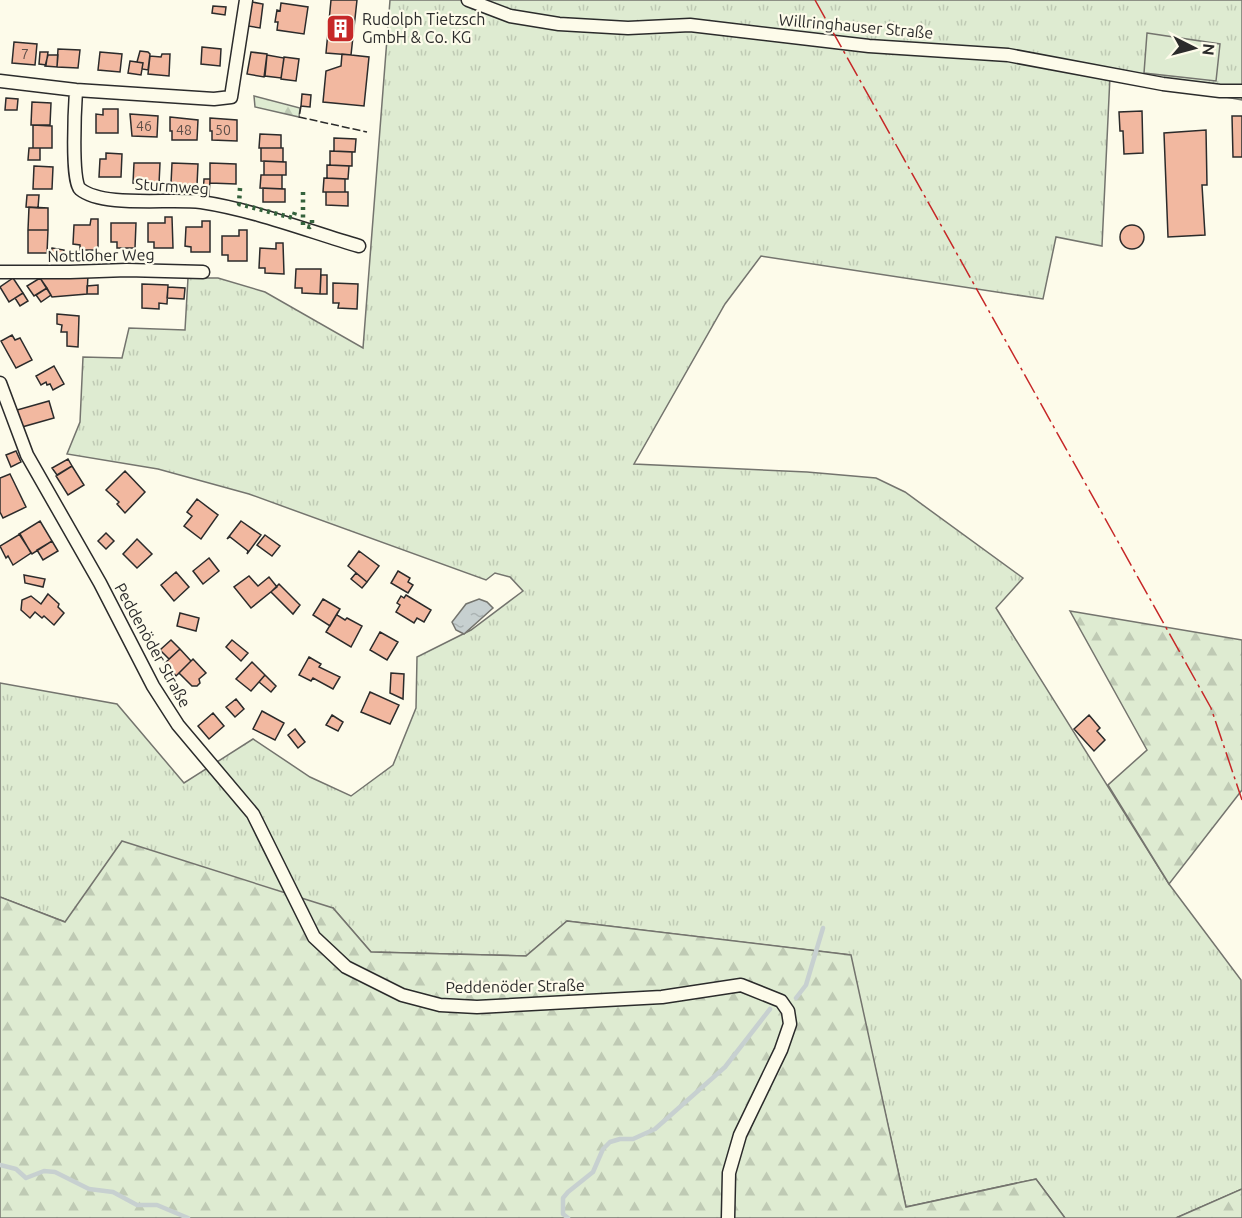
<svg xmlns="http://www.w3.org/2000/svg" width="1242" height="1218" font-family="Ubuntu,sans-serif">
<defs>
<pattern id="grass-tufts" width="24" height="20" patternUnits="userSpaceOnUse" patternTransform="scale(1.5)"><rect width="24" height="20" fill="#deebd1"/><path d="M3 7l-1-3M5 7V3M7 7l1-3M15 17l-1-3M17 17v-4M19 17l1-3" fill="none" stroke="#bfcab4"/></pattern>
<pattern id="forest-firs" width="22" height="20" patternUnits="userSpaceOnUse" patternTransform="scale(1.5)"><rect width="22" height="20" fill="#deebd1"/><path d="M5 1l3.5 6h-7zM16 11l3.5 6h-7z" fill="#bfcab4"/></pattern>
<pattern id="water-ripples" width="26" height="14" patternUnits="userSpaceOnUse" patternTransform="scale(1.5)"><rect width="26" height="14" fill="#c7d0d0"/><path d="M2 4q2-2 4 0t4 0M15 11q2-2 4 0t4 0" fill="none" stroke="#abb3b3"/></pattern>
</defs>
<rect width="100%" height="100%" fill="#fdfbea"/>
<path fill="url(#grass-tufts)" stroke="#74746e" stroke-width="1.5" d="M390,0H1242V100L1110,76L1102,246L1056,237L1043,299L761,256L725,304L634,464L807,472L876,478L905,492L1023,578L996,608L1169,884L1241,980L1242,1189L1176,1218H1065L1036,1179L906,1207L850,955L567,921L526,956L371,952L333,908L65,922L0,897V683L117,704L184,783L253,739L310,777L351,796L393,765L416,708L417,657L471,630L523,591L510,577L495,573L486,580L249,494L158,469L67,454L80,422L83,357L122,358L129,328L185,330L188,278H218L265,292L363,348Z"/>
<path fill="url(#forest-firs)" stroke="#74746e" stroke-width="1.5" d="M254,96L300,108L299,117L255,107Z
M1070,611L1242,640V790L1169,884L1108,785L1147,750Z
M122,841L333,908L371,952L526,956L567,921L851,955L906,1207L1036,1179L1065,1218H0V897L65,922Z
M1242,1189V1218H1176Z"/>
<path fill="#deebd1" stroke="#74746e" stroke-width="1.5" d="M1147,33L1220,44L1216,81L1144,73Z"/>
<path fill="url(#water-ripples)" stroke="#74746e" stroke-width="1.5" d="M479,599L487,602L493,608L464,634L456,630L452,622L466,604Z"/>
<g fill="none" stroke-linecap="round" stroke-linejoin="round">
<path stroke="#c7d0d0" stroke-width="4.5" d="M796,998L806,985L823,928
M0,1165L16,1169L26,1178L44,1171L55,1172L89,1189L113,1192L137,1205H157L188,1218
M568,1218L563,1214V1198L568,1192L593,1172L603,1149L610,1142L620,1139H633L655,1129L725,1067L770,1009"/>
</g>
<path fill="#f2b8a0" stroke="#2b2b2b" stroke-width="1.5" d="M331,0H357L351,55L326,53Z
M252,2L263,4L260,28L248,26Z
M281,3L308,7L304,34L277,30L278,22H275L277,10L280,11Z
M213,6L226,7L225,15L212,13Z
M14,42L37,44L35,65L12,63Z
M202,47L221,49L220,66L201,64Z
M58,49L80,50L78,68L57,67Z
M140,51L148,52L150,54L148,70L142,69L143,63L137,62Z
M40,52H48L46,65L39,64Z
M100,52L122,54L120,72L98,70Z
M251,52L267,54L264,77L247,74Z
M162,54H170L169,76L148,74L150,56L161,57Z
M342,54L369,57L364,106L323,102L326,71L341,66Z
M48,55H58L57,67L45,66Z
M267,55L284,58L281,78L265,76Z
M284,57L299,59L296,81L281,79Z
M130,61L143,63L141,75L128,73Z
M302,94L311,95L310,107L301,106Z
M6,98L18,99L17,110H5Z
M32,102L51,103L50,125H31Z
M103,109H118V133H96V114L103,115Z
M1142,111L1143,153L1124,154L1123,131H1120L1119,112Z
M130,114L158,116L157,137L132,136Z
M1232,116H1242V157H1233Z
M170,117L198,120L197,140H172V131H170Z
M210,118L237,120V141L212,140V131H210Z
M33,125L52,126V148H33Z
M1206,130L1207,185H1202L1205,235L1168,237L1164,133Z
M260,134L281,135V148H259Z
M334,138L356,139L355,152L334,151Z
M29,148H40V160H28Z
M261,148H283V162L261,161Z
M330,151L352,152V166L330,165Z
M106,153L122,154L121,177H99L100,159H106Z
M264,161L286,162V175H264Z
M134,163H160L159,184L133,183Z
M172,163L198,164L197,185L171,184Z
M210,163L236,164V184L210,183Z
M327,165L349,166L348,179L327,178Z
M34,166L53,167L52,189H33Z
M261,175H282V189L260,188Z
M324,178L345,179V192H323Z
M204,179H210L209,195H203Z
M263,188L285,189V202H263Z
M326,192H348V206L326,205Z
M27,195H39L38,208L26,207Z
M29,207L48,208V230H28Z
M165,217H172L173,248H154V242H148V223H165Z
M91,219H98V250H80V245L73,244L74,225H90Z
M202,221H210V252H191V247L185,246L186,227H202Z
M111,223H136L135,248H117V242H111Z
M1120 237a12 12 0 1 1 24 0a12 12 0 1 1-24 0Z
M28,230H48L47,253H28Z
M239,230H247V261H228V255H222V236H239Z
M276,243H283L284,274L265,273V268H259L260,248L276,249Z
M52,248L64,250L62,261L50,259Z
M296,269H321L320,294L302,293V288H295Z
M88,275L87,294L52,297L40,278Z
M321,275H327V294H320Z
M13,278L23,293L9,302L0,287Z
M40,278L47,288L34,296L27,286Z
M333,283L358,284L357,309L338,308L339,303H333Z
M142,284L168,285L167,304L159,303V309L142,308Z
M98,285V294H87V286Z
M168,287L185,288L184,299L167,298Z
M47,288L51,295L41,302L36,295Z
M23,293L28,301L20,306L15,298Z
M57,314L79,316L78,347L67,346V332H61L62,325L57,324Z
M12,335L15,340L20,338L32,360L16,368L1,341Z
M54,366L64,384L53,390L50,384L47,385L46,382L41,385L36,376Z
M49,401L54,418L22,427L17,410Z
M16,451L21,462L11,467L6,455Z
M68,459L72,466L57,475L52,468Z
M72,466L84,485L68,495L56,476Z
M125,471L145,492L125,513L117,504L119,502L106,490Z
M10,474L26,507L3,518L0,512V478Z
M197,499L218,515L201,539L184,526L192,516L187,512Z
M40,521L52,541L32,554L19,534Z
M241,521L261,535L247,554L248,551L230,537L227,539Z
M106,533L114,541L106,549L98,541Z
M20,534L31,553L13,565L8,556L6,558L0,546Z
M265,535L280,546L272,556L257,545Z
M137,539L152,554L137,568L123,554Z
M52,541L58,551L43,560L37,550Z
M359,551L379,566L367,582L348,566Z
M209,558L219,571L203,584L193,571Z
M398,571L410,578L408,582L413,585L408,593L391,583Z
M176,572L189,587L174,601L161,585Z
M356,573L367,582L362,588L351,579Z
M24,575L45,579L43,587L25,583Z
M249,576L258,586L269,577L277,587L251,608L234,587Z
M279,584L300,605L293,614L271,592Z
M48,594L59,604L58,607L64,613L54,625L44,616L42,618L35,612L30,618L21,610L22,600L31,596L41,604Z
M406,595L431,610L424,622L417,618L414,623L396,612L400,605L397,603L401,596L404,598Z
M323,599L340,609L330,626L313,615Z
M338,612L337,615L345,620L347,618L362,626L351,647L326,632Z
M180,613L199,618L196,631L177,626Z
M380,632L398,642L387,660L370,650Z
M171,640L180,649L169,659L160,650Z
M232,640L248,653L241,661L226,647Z
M180,649L191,661L176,676L165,663Z
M309,657L321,664L319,667L340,677L333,689L313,678L311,681L299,675Z
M193,659L206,673L199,679L200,683L197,686H192L179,673Z
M252,662L265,675L251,691L236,679Z
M391,673L404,674L403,699L390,693Z
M265,675L276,686L271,692L259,682Z
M370,692L399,705L390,724L361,712Z
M236,699L244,709L235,717L226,707Z
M262,711L284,723L275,740L253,729Z
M213,713L224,726L209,739L198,726Z
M332,715L343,722L338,731L326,725Z
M1089,715L1100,728L1097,731L1105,740L1094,751L1074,729Z
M295,729L305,742L298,748L288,735Z"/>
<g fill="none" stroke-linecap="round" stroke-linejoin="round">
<defs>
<path id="minor" d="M468,0L510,16L559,24L628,28L690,25L869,46L1008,55L1163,84L1220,91H1242
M0,81L76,90L214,99L231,97L246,0
M76,90C75,105 71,182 80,189C103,208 170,198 201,202C254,210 308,231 359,246
M0,272H70L127,270L203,272
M0,383L27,455L100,583L153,686L178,725L253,814L314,937L346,967L402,995L440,1005L477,1007L662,997L741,985L781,1001L788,1011L790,1024L781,1050L740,1135L729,1173L728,1218"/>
</defs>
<use href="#minor" stroke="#2b2b2b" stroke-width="15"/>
<use href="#minor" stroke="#fdfbea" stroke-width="12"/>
<path stroke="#34623c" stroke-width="4.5" stroke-dasharray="3 4.5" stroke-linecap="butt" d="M240,188L239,204L293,218L296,209
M303,192V225L310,227L312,225V216"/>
<path stroke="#2b2b2b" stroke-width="1.5" stroke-dasharray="8 3" stroke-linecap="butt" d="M301,106L299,117L367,132"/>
<path stroke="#c62828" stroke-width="1.5" stroke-dasharray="21 4.5 3 4.5" stroke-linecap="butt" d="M815,0L1211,708L1242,800"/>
</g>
<defs>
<symbol id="building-square" viewBox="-11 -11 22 22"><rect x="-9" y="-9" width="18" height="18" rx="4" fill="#c62828" stroke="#fdfbea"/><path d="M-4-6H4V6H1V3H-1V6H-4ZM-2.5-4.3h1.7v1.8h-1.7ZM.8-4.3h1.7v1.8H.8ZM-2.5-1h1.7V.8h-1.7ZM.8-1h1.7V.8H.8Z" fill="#fff"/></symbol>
</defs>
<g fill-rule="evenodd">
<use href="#building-square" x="324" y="12" width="33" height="33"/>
</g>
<g text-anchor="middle" stroke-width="4.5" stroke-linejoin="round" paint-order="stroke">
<g font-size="14" fill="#5d4e48">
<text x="25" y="59">7</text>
<text x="144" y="131">46</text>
<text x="184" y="135">48</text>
<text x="223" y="135">50</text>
</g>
<g font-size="16" fill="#2b2b2b" stroke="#fdfbea" text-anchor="start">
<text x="362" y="25">Rudolph Tietzsch<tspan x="362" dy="18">GmbH &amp; Co. KG</tspan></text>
</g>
<g font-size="16" fill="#2b2b2b" stroke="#fdfbea">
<text transform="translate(856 26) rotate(5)" y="6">Willringhauser Straße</text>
<text transform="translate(172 186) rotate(4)" y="6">Sturmweg</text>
<text transform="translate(101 255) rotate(-1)" y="6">Nottloher Weg</text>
<text transform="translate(153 645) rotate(61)" y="6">Peddenöder Straße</text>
<text transform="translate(515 986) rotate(-1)" y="6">Peddenöder Straße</text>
</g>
</g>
<g transform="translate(1194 48) rotate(96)" stroke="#fdfbea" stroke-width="4.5" paint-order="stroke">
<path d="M0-4.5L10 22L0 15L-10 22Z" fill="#2b2b2b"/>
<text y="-9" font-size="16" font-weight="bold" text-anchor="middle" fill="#2b2b2b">N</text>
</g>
</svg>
